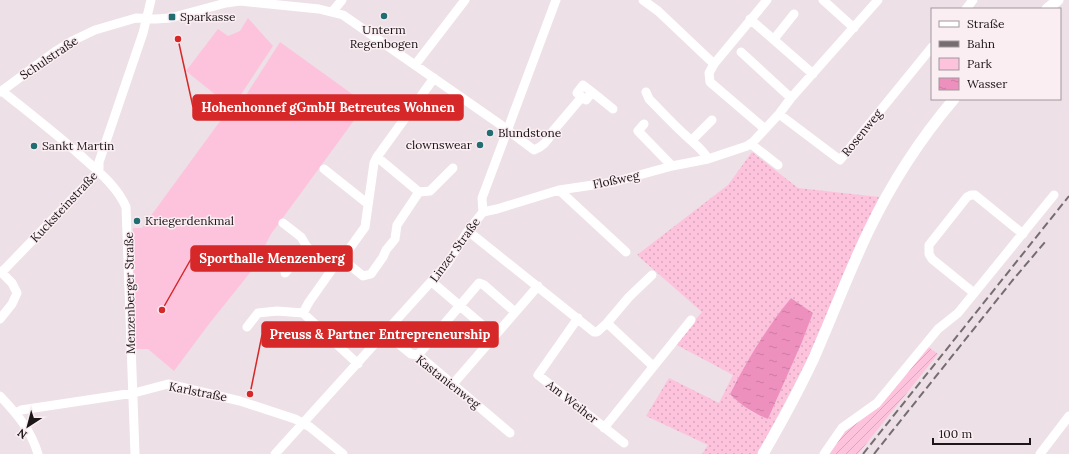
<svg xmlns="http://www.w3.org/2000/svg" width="1069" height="454" font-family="Lora,serif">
<defs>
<pattern id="grass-dots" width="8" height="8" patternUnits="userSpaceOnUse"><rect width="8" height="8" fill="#fdc3dd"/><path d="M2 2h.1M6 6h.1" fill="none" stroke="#d8a7bd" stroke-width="1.8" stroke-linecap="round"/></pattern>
<pattern id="garden-furrows" width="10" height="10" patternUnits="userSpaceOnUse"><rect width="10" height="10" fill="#fdc3dd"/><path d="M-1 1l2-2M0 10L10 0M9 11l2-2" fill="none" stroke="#d8a7bd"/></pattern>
<pattern id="water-ripples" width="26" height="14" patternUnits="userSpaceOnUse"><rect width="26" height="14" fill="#ee90be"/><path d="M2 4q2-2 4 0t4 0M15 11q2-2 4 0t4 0" fill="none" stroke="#cc7ba3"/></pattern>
</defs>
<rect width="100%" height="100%" fill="#ede0e6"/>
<path fill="url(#grass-dots)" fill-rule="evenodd" d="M752,152L798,188L879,197L843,276L809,356L758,454H702L708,445L646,416L669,378L719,403L733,375L675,344L702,312L637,255L728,185ZM791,298L813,313L802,342L768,419L752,412L730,394C747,360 767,328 791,298Z"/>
<path fill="#fdc3dd" d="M248,18L273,46L232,108L186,71L218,29L228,36L240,31Z
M280,42L366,104L271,234L253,269L209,324L174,371L148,349H135L133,228H142L226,113L232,117Z"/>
<path fill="url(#garden-furrows)" d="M927,346L938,354L858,454H829L846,430Z"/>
<path fill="url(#water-ripples)" d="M791,298L813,313L802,342L768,419C753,413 742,406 730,394C747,360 767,327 791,298Z"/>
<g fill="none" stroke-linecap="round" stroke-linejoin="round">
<path stroke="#fff" stroke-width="9" d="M643,0L658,11L714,64
M823,0L854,28
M966,9L973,0
M332,12L342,0
M750,19L813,74
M774,39L794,14
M741,52L791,98
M415,65L465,0
M583,85L592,92L586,100L577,93Z
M2,91C28,112 55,133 80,155C97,170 117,186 126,207L135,454
M0,92L56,51L72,41L95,30L136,18L156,19L170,18L226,3L240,1L319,9L343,15L501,125L534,150C543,147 549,139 553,131L581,98
M592,92L613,109
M646,92L649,99C661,111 672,123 684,134C692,142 702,148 708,159
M779,114L840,160L932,47
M644,124L638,131L672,166
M765,129L710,82L709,73L714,64L767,0
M692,140L712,120
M751,144L778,165
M324,169L368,204
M559,190L626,252
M419,192L430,191L453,168
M483,212L497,209L559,190L614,182L672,166L708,159L747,146L753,142L779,114L791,98L878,0
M283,223L301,237L307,247L333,268
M468,231L594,332H597L607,323L629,297L652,275
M342,259L363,276L371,274L383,257L386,250L395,239L397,225L419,192L377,157
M0,271L12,283L17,293L12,304L0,319
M2,272L99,171V162L143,33L151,0
M285,273L307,247
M432,282L495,336
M974,293L932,259L929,254V245L967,197L971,195H975L1023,234
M578,318L538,375L624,443
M607,323L653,366
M247,327L258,313L277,311L303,313
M385,333L411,354L418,355L510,433
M418,355L479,283L484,285L515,312
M358,364L303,313L309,302L333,268L342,259L365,227L374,163L377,157L434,78
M453,384L538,286
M0,396C17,414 31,430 38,454
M16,413L21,410L134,393L168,384L240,401L295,419L310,427L343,454
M604,428L691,320
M275,454L447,264L468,231L483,212L482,198L556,0
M824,454L842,428L877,403L938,329L958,313L1054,195
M1040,454L1069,416"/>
<path stroke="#fff" stroke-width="11" d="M1047,9L1058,0
M763,454C781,423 798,392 813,360C832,317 848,274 868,232C891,184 920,139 954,99"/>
<path stroke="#756d70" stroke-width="2" stroke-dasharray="8 4" stroke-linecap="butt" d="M863,454L1069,196
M874,454L1012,281L1045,242"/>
</g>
<g fill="#226d71" stroke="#fbeef3" stroke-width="1.5">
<circle cx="384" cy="16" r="4"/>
<rect x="168" y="13" width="8" height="8" rx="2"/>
<circle cx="490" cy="133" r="4"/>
<circle cx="480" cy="145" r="4"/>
<circle cx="34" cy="146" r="4"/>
<circle cx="137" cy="221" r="4"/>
</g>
<g text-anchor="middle" stroke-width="3" stroke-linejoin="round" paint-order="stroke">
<g font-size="12" fill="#1b1618" stroke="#fbeef3" text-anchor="start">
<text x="180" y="21">Sparkasse</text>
<text x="384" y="34" text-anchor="middle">Unterm<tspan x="384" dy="14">Regenbogen</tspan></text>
<text x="498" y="137">Blundstone</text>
<text x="472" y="149" text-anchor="end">clownswear</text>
<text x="42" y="150">Sankt Martin</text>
<text x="145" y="225">Kriegerdenkmal</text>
</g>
<g font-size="12" fill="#1b1618" stroke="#fbeef3">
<text transform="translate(49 58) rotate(-34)" y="4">Schulstraße</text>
<text transform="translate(862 133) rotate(-51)" y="4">Rosenweg</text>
<text transform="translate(616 180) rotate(-12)" y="4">Floßweg</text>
<text transform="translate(64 207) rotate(-47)" y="4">Kucksteinstraße</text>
<text transform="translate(455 250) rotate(-54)" y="4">Linzer Straße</text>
<text transform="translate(130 293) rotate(-91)" y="4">Menzenberger Straße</text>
<text transform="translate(448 382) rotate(38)" y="4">Kastanienweg</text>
<text transform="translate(198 392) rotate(11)" y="4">Karlstraße</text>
<text transform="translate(572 402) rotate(38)" y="4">Am Weiher</text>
</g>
</g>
<path fill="none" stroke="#d62828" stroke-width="1.5" d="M178 39L193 107M162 310L191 259M250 394L262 335"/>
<g fill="#d62828" stroke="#fbeef3" stroke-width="1.5">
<circle cx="178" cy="39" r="4"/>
<circle cx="162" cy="310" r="4"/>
<circle cx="250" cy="394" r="4"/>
</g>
<g fill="#d62828" stroke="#d62828" stroke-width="1.5">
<rect x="193" y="95" width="270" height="25" rx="4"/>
<rect x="191" y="246" width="161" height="25" rx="4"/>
<rect x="262" y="322" width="236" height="25" rx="4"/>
</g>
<g font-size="13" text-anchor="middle" font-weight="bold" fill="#fff">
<text x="328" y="112">Hohenhonnef gGmbH Betreutes Wohnen</text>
<text x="272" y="263">Sporthalle Menzenberg</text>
<text x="380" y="339">Preuss &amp; Partner Entrepreneurship</text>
</g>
<rect x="931" y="8" width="130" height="92" fill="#fbeef3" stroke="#a1989b"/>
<rect x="939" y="21" width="20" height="6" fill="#ffffff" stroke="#a1989b"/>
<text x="967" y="28" font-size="12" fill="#1b1618">Straße</text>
<rect x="939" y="41" width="20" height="6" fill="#756d70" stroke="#a1989b"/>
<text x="967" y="48" font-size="12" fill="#1b1618">Bahn</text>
<rect x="939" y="58" width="20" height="12" fill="#fdc3dd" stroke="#a1989b"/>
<text x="967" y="68" font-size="12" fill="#1b1618">Park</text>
<rect x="939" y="78" width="20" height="12" fill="url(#water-ripples)" stroke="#a1989b"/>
<text x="967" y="88" font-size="12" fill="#1b1618">Wasser</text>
<g transform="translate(28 426) rotate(216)" stroke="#fbeef3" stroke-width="3" paint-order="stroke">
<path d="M0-3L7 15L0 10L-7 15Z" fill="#1b1618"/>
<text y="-6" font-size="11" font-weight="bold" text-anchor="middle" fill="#1b1618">N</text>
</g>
<path d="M933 438v6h97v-6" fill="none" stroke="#1b1618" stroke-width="2"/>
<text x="939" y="438" font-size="12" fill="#1b1618" stroke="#fbeef3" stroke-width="3" paint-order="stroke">100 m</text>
</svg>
